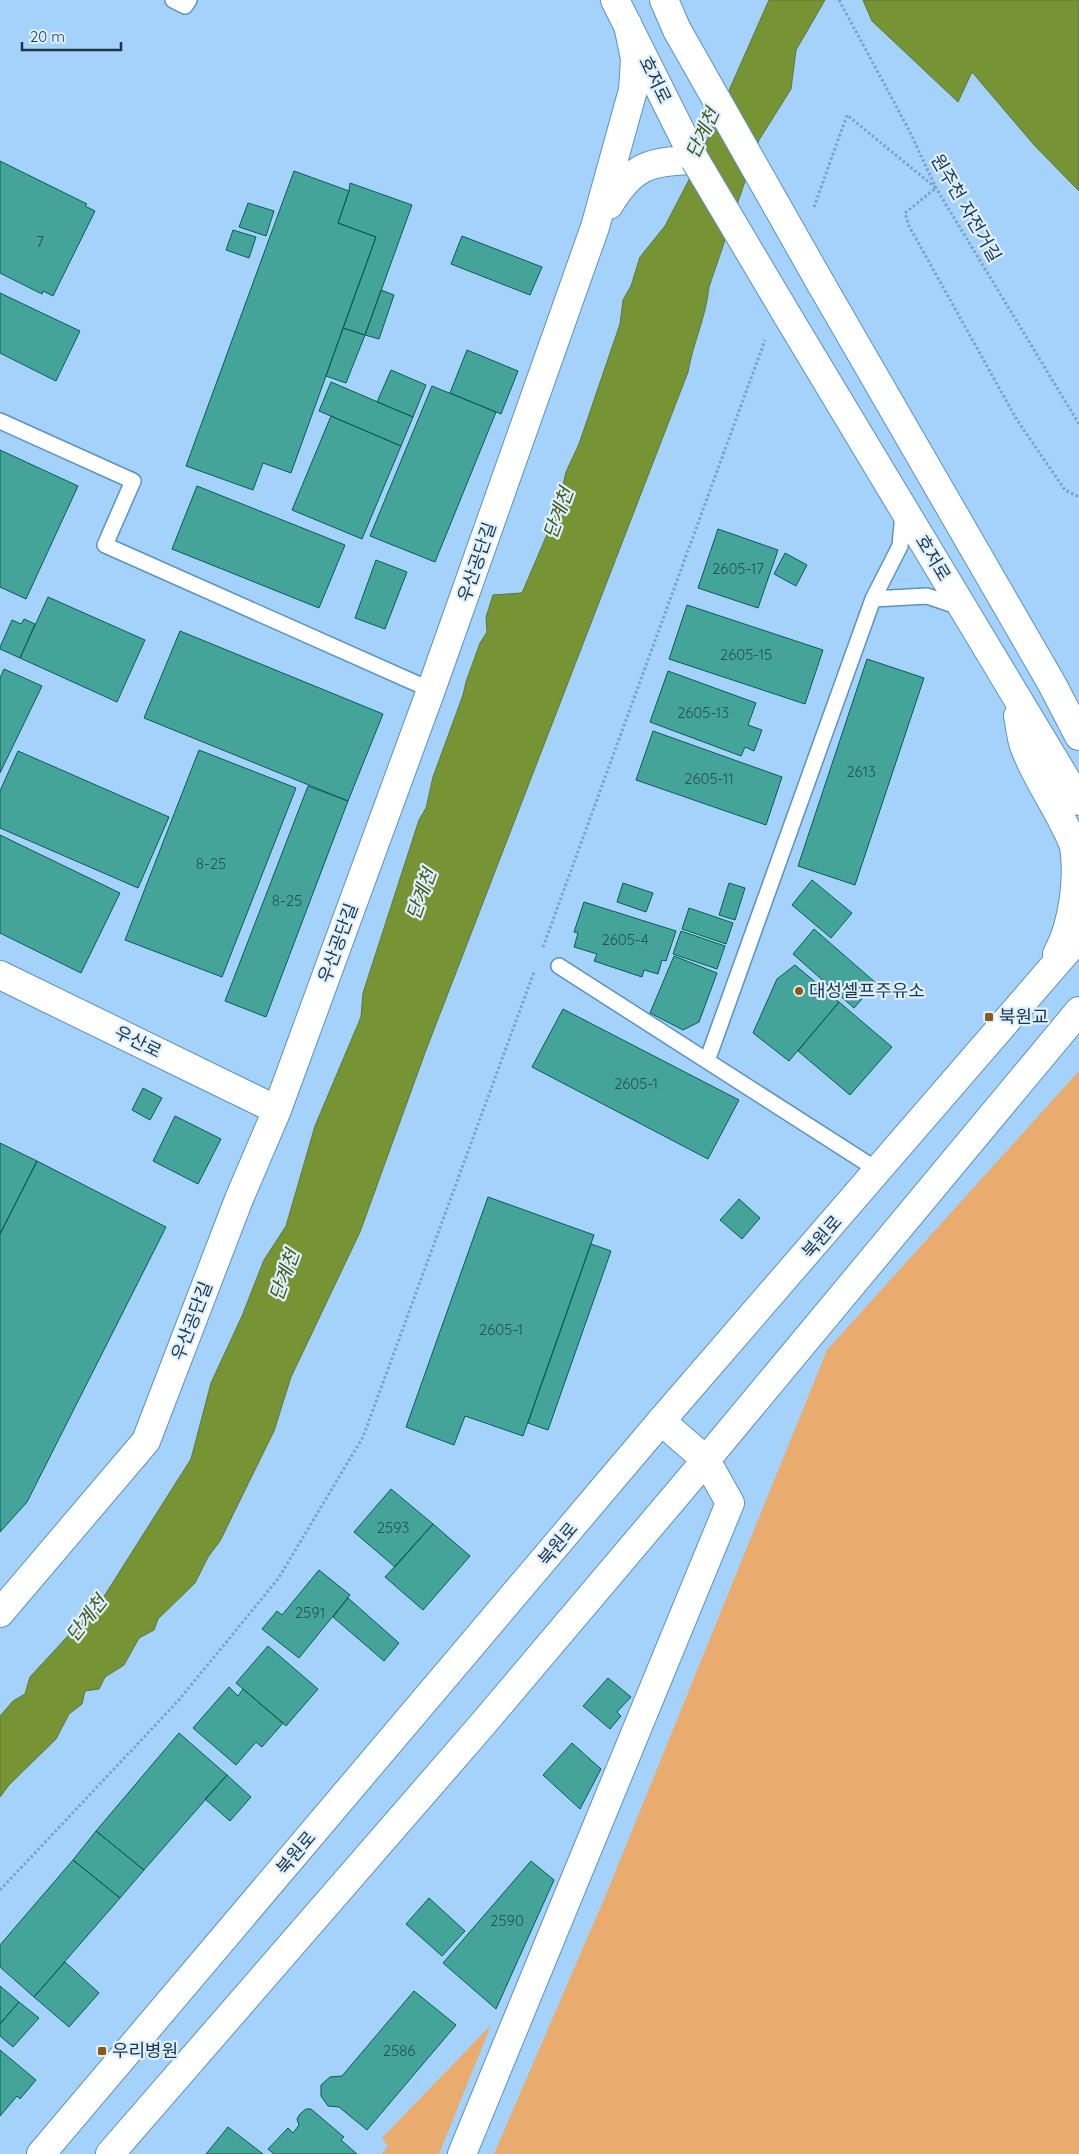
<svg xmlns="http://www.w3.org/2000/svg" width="1079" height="2154" font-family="Quicksand,'Noto Sans KR',sans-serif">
<rect width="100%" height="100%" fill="#a4d2fa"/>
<path fill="#e9ab6e" d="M1079,1071V2154H494L608,1890L827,1350Z
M491,2025L439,2154H382L388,2146L382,2138Z"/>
<path fill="#779435" stroke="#5c783b" d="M769,0H825L796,50L791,89L759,140L709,287C706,317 693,343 688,372L426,1050L360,1232L291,1377L274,1431L220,1541L208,1557L195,1583L158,1619L154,1630L139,1638L124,1665L105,1677L99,1689L85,1691L82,1704L69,1714L56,1739L9,1785L0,1797V1716L13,1701L25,1694L30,1677L103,1598L191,1459L211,1383L242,1316L264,1260L286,1226L315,1126L361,1017L363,993L419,820L426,808L433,777L463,695L466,682L480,643L487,632L486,617L493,595L522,593L557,511L566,472L579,444L620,324L623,300L631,286L640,257L665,226L693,172Z
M863,0H1079V191L1035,146L972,72L958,102L872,21Z"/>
<path fill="#44a499" stroke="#085d55" d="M0,161L87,204L85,206L95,211L53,296L43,291L42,294L0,273Z
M294,171L349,191L338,223L376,237L291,473L263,463L253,490L186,466Z
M350,183L412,205L365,335L343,328L376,237L338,223L349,191Z
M248,203L274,211L266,236L239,227Z
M233,230L256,237L249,258L226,250Z
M462,236L542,267L530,295L451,264Z
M381,290L394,295L379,339L365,335Z
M0,293L80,331L56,381L0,353Z
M343,328L365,335L346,383L326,376Z
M467,350L518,371L501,414L450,393Z
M391,370L426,385L413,417L377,402Z
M331,382L413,417L401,446L319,411Z
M432,386L496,412L435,562L370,536Z
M331,416L401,446L362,539L292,510Z
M0,450L78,486L26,599L0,587Z
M197,486L345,545L319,608L172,549Z
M718,529L778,550L758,608L698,588Z
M785,553L807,565L796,586L774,574Z
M376,560L407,572L385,629L355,618Z
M48,597L145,640L117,702L20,658Z
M687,605L823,650L805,704L669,659Z
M24,619L35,624L20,658L0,649V647L12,620L21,624Z
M180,631L383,714L348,801L144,718Z
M867,659L924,678L855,885L798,866Z
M4,669L42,686L0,773V678Z
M668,671L756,703L748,725L762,730L754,751L745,747L741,756L650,722Z
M653,731L782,777L766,825L636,780Z
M199,750L296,788L222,977L125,940Z
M18,751L169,817L138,888L0,828V791Z
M308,786L348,801L266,1017L225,1001Z
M0,835L120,893L81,973L0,933Z
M812,880L852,913L831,938L792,905Z
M623,883L653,893L646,912L617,902Z
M729,883L745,888L735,920L719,915Z
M584,902L676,931L666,961L662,960L658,974L644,970L642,977L594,961L597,954L574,947L578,933L574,932Z
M689,908L733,923L726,944L682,929Z
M814,929L876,983L854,1008L793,954Z
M681,931L725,946L717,969L673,954Z
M674,956L717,973L699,1022L683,1030L650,1013Z
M795,965L839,1002L789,1061L753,1033L777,979Z
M839,1002L892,1047L850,1095L798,1051Z
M563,1009L739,1100L708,1159L532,1067Z
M143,1088L162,1098L150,1120L132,1110Z
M175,1116L221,1139L198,1184L153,1161Z
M0,1143L37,1161L0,1234Z
M37,1161L166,1227L27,1502L0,1532V1234Z
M488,1197L594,1235L523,1436L465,1416L454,1445L406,1427Z
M739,1199L760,1218L742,1239L720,1220Z
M591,1244L611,1251L548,1430L528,1423Z
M391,1489L433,1524L395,1567L354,1532Z
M433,1524L470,1556L423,1610L385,1577Z
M319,1570L350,1595L299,1658L262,1629L277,1611L282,1615Z
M348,1598L399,1643L384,1661L333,1617Z
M268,1646L318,1689L286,1726L236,1683Z
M608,1678L631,1697L617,1712L621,1716L610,1729L583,1706Z
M229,1687L238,1696L243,1689L283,1723L262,1747L256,1742L236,1765L193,1728Z
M179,1733L227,1775L144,1870L96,1831Z
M572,1743L601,1769L580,1809L543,1775Z
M227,1775L251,1797L230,1821L205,1799Z
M96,1831L144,1870L120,1898L73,1860Z
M73,1860L120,1898L34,1997L0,1967V1945Z
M531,1861L554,1880L496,2009L443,1963Z
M429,1898L465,1931L442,1956L406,1924Z
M65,1962L99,1993L69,2027L34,1997Z
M0,1986L19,2002L0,2024Z
M414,1991L456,2025L367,2130L339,2107L328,2106L321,2096V2085L330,2077L342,2076Z
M19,2002L39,2018L13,2047L0,2036V2024Z
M0,2050L36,2080L20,2099L17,2096L0,2116Z
M306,2109H311L344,2137L341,2140L357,2154H274L268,2149L288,2128L293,2133L299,2125L297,2119L300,2114Z
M228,2127L263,2154H206Z"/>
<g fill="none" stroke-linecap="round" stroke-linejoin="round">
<defs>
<path id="lane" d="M173,0L185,6L189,0
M0,421L133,481L105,545L431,690
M873,599L927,596L962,608
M559,966L879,1171
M707,1061L873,599L900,546L903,513"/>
<path id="street" d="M462,2154L730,1503L706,1460L661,1421"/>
<path id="secondary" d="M664,0L677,30
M609,205C633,165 650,161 695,160L615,0
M821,284L1052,684L1079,736
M787,315L1079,801
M1018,716C1020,726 1021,737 1024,746C1037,781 1061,812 1074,846C1079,879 1073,925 1057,954
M0,975L277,1110
M0,1613L146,1441L239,1199L277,1110L431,690L595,227L633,90L635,59L628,25
M41,2154L661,1421L1079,937
M110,2154L482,1725L706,1460L1079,1011"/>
</defs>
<use href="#lane" stroke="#5a93c1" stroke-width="18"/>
<use href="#street" stroke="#5a93c1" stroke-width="30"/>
<use href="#secondary" stroke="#5a93c1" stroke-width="30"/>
<path stroke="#7ba3c5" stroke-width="3" stroke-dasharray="2.5 2.5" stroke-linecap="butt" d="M839,0L909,130L936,188L1079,424
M814,207L847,115L936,188L905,213L909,226L1017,420L1065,490L1079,497
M543,947L765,340
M0,1890L178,1701L278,1579L363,1437L534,972"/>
<use href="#lane" stroke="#fff" stroke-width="15"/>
<use href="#street" stroke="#fff" stroke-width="28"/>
<use href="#secondary" stroke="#fff" stroke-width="28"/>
<defs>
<path id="secondary-bridge" d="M677,30L821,284
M695,160L787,315"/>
</defs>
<use href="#secondary-bridge" stroke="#5a93c1" stroke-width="30" stroke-linecap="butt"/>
<use href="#secondary-bridge" stroke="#fff" stroke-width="28"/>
</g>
<g fill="#915813" stroke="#def0ff" stroke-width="2">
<circle cx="799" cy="991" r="5"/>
<rect x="984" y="1012" width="10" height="10" rx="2.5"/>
<rect x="97" y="2046" width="10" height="10" rx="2.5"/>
</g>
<g text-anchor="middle" stroke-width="4.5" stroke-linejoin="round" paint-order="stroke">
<g font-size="15" fill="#27515c">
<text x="40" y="247">7</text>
<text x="738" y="574">2605-17</text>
<text x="746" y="660">2605-15</text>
<text x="703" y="718">2605-13</text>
<text x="861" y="777">2613</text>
<text x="709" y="784">2605-11</text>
<text x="211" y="869">8-25</text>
<text x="287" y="906">8-25</text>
<text x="625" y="945">2605-4</text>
<text x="636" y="1089">2605-1</text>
<text x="501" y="1335">2605-1</text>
<text x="393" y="1533">2593</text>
<text x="310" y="1618">2591</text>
<text x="507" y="1926">2590</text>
<text x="399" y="2056">2586</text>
</g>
<g font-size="18" fill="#1d3548" stroke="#def0ff">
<text transform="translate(655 80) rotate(64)" y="6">호저로</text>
<text transform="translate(966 208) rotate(60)" y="6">원주천 자전거길</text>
<text transform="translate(933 558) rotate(59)" y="6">호저로</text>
<text transform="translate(477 562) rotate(-71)" y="6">우산공단길</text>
<text transform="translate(338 943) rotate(-70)" y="6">우산공단길</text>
<text transform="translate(138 1042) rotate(26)" y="6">우산로</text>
<text transform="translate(822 1237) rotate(-49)" y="6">북원로</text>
<text transform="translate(192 1321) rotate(-69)" y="6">우산공단길</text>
<text transform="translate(558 1544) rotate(-50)" y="6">북원로</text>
<text transform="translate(296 1853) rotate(-50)" y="6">북원로</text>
</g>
<g font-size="18" fill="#1d3548" stroke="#def0ff" text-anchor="start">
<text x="809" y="997">대성셀프주유소</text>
<text x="999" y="1023">북원교</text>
<text x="112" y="2057">우리병원</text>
</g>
<g font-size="19" font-style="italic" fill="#435714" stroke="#def0ff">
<text transform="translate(702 133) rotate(-65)" y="7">단계천</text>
<text transform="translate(558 513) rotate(-70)" y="7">단계천</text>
<text transform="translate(421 894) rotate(-70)" y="7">단계천</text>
<text transform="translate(284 1275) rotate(-70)" y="7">단계천</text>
<text transform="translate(86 1618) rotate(-52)" y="7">단계천</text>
</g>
</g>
<path d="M22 42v8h99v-8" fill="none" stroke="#1d3548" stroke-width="2.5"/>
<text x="30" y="42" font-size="15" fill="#1d3548" stroke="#def0ff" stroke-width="4" paint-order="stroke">20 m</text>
</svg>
